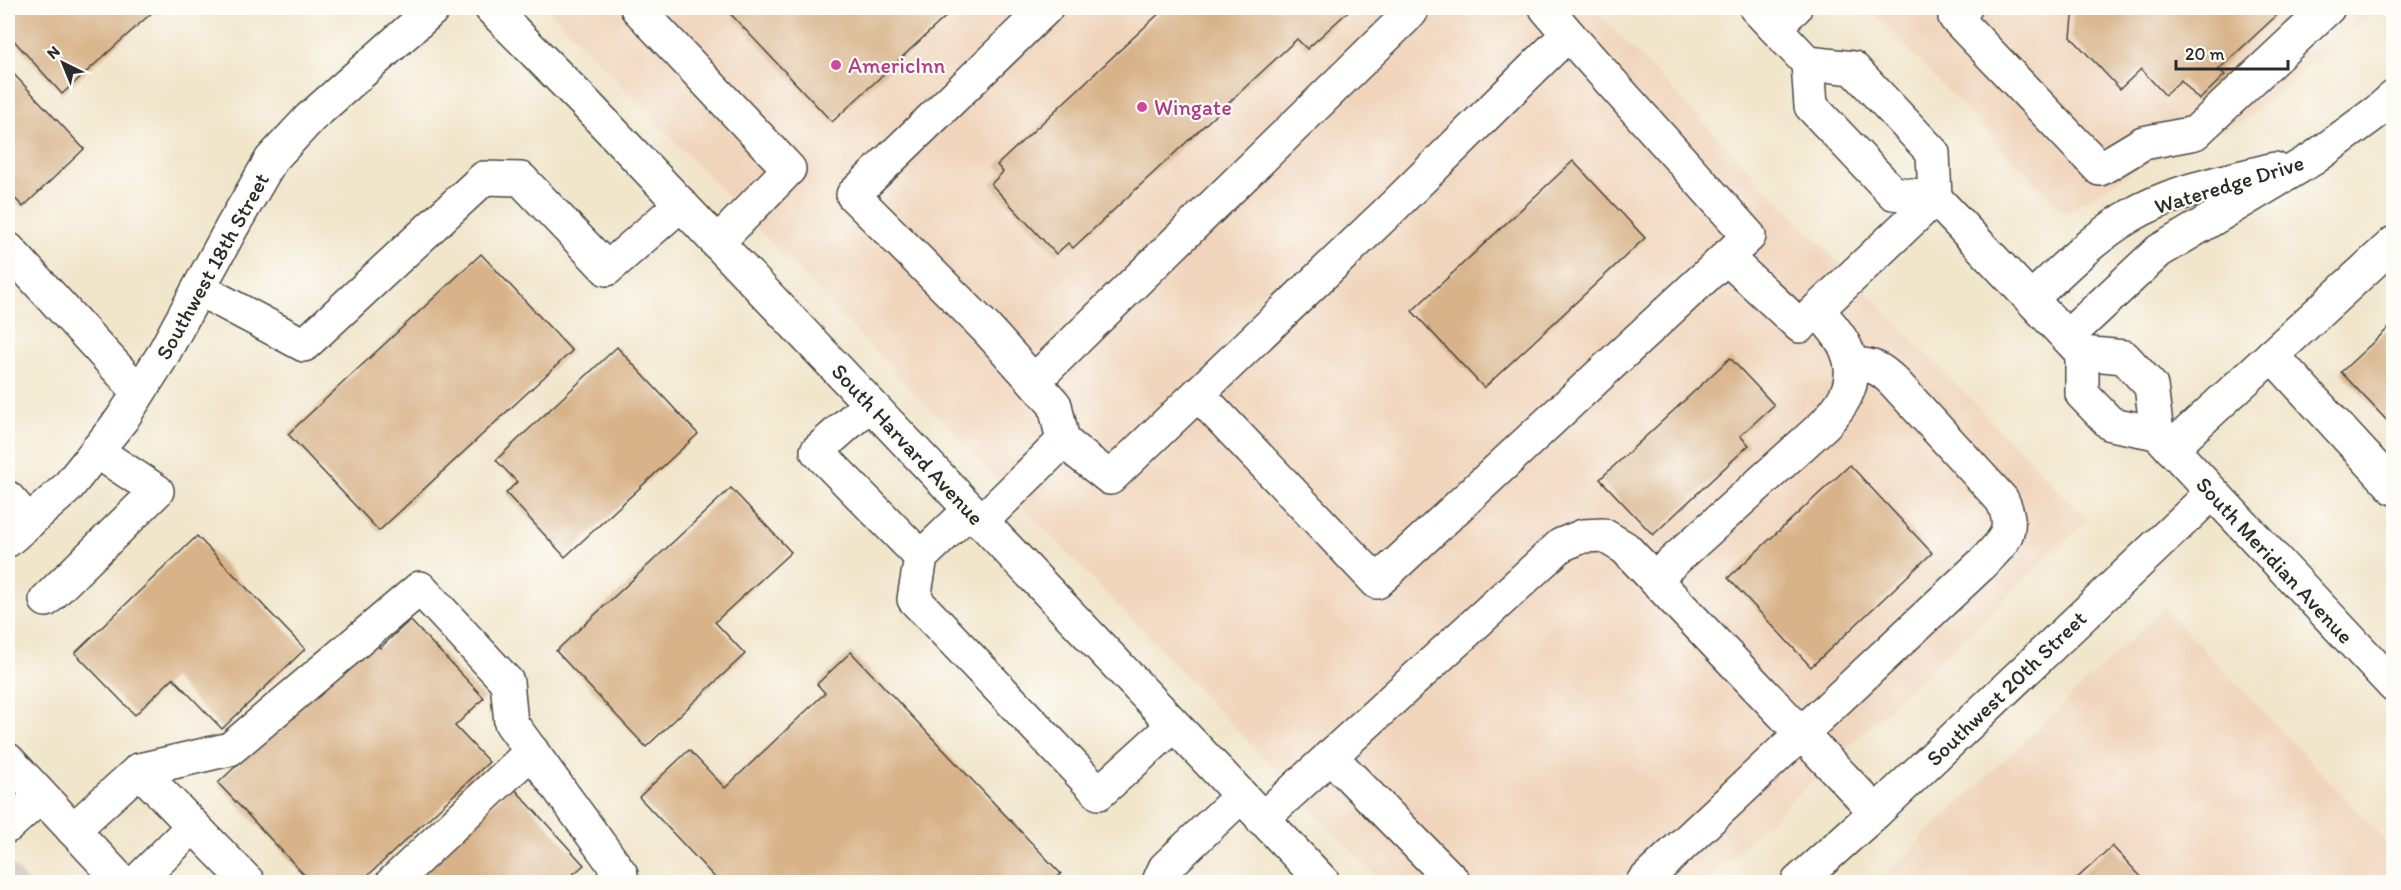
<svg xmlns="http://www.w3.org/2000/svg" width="2401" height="890" font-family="Itim,sans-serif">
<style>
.built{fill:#f0d5bc}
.industrial{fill:#cec1b9}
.building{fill:#d8b389}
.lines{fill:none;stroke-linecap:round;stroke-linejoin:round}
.minor-casing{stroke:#494743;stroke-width:36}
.major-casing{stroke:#494743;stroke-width:36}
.minor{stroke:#fff;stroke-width:33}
.major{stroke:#fff;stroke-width:33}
.hotel-dot{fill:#d1479c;stroke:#fdfcf7;stroke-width:2}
.labels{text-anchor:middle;stroke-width:4.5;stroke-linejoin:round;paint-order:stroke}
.hotel-label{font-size:22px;fill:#b23c85;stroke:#fdfcf7;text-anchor:start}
.street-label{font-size:22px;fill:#2b2b2b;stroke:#fdfcf7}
</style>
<rect width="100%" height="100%" fill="#fdfcf7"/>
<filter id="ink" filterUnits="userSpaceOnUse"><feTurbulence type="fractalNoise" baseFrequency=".0167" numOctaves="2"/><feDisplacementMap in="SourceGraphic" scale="12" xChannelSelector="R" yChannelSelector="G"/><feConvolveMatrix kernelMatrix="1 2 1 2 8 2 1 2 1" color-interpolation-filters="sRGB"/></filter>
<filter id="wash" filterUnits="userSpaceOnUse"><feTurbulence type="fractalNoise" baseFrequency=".008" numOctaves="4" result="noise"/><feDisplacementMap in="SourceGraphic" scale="24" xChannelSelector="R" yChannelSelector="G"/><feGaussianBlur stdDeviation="1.35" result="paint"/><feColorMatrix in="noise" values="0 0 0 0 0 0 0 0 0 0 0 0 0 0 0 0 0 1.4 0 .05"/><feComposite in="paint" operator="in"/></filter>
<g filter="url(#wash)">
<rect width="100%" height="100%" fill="#f1e5ca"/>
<g class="built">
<polygon points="547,8 1593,8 2087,520 1706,882 1382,882"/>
<polygon points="1869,8 2379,8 2242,122 2142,165 2064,214"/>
<polygon points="2164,608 2393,848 2393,882 1876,882"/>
</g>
<polygon class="industrial" points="8,860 28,882 8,882"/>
<g id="blocks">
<g class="building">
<polygon points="8,8 157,8 62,94 8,34"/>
<polygon points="725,8 955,8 832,122"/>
<polygon points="1165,8 1352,8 1307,49 1297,39 1073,248 1068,243 1056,254 991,184 1003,172 997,165"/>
<polygon points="2074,8 2268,8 2276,16 2219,69 2225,75 2199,100 2181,80 2165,95 2141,69 2120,89 2071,37"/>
<polygon points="8,68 84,149 23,207 8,191"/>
<polygon points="1573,161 1645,238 1484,388 1412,311"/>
<polygon points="481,254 572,351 379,531 288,434"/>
<polygon points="2394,323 2394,428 2341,372"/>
<polygon points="617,347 698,434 565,557 506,493 517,482 496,460"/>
<polygon points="1730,358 1774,405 1740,436 1749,445 1653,535 1600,479"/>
<polygon points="1850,465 1932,553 1811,667 1728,578"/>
<polygon points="731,488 791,552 715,622 745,654 646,747 556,651"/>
<polygon points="197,536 305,649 222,729 173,678 135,715 75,653"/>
<polygon points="410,620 484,698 455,726 489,762 361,882 311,882 218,783 371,639 380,648"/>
<polygon points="851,652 1061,874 1051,882 719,882 639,797 689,750 725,788 825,693 817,684"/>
<polygon points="512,786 584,865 564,882 406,882"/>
<polygon points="2112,846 2146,882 2073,882"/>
</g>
</g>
</g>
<g filter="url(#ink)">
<use href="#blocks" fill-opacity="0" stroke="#494743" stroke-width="1.5"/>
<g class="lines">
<g class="minor-casing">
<g id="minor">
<polyline points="491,8 587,105 1323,882"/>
<polyline points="637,8 789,169 717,243"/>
<polyline points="1965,8 1955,17 2100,169 2143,143 2195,133 2328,8"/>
<polyline points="1774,27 1795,8"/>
<polyline points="8,249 139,392"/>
<polyline points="1726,257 1800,326 1935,198"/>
<polyline points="199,289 304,345 484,178 521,179 607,269 681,204"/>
<path d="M2031 299C2062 270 2093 238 2130 216 2170 191 2229 181 2275 169"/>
<polyline points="2067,337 2159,251 2314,158 2378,111 2394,97"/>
<polyline points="2272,355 2394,488"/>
<polyline points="1034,381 1411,12"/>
<polyline points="1198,394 1377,582 1749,236 1568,34"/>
<polyline points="870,404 817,451 921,557 970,510"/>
<polyline points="1063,441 1110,478 1392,208 1568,34 1546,8"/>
<polyline points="2171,448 2394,243"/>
<polyline points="8,498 29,522"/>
<polyline points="981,522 1063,441 1055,405 985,327 853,195 1046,8"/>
<polyline points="8,540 67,488 122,419 161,358 232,227 271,160 310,118 434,8"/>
<polyline points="921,557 914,599 1099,793 1174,725"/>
<path d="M1654 579 1825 424C1832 416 1840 407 1845 397 1863 362 1840 334 1817 310"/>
<polyline points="46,600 157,491 96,451"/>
<polyline points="1330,756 1454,882"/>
<polyline points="8,760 122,882"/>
<polyline points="139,770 248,882"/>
<polyline points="1262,819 1561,545 1583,536 1603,535 1625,548 1876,812"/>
<polyline points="8,826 41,796"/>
<polyline points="73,830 139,770 230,749 420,588 507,682 511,723 621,874 612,882"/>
<polyline points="137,882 193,826"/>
<polyline points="393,882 532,751"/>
<polyline points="1164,882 1160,879 1165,868 1241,796"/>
<path d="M1643 882 1983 563C2004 541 2017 531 2002 500L1895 383C1879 367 1873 365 1851 364"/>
<polyline points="1798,882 1876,812 2212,493"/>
</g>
</g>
<g class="major-casing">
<g id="major">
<polyline points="1756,8 1808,63 1811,106 1893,193 1935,198 2082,353 2124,357 2151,386 2157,433 2394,686"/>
<polyline points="1808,63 1853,68 1933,153 1935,198"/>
<polyline points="2082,353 2082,394 2111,424 2157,433"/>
</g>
</g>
<use href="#minor" class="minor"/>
<use href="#major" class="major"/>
</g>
</g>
<g class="hotel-dot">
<circle cx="836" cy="65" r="6"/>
<circle cx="1142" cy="107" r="6"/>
</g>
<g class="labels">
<g class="hotel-label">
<text x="848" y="73">AmericInn</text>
<text x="1154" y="115">Wingate</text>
</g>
<g class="street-label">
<text transform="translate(2229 184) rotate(-17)" y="8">Wateredge Drive</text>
<text transform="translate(212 266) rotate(-61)" y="8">Southwest 18th Street</text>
<text transform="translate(908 444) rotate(47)" y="8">South Harvard Avenue</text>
<text transform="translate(2275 560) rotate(47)" y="8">South Meridian Avenue</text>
<text transform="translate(2006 688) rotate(-44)" y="8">Southwest 20th Street</text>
</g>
</g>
<rect width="2401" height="890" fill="none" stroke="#fdfcf7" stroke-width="30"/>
<g transform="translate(63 63) rotate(317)" stroke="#fdfcf7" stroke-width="4.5" paint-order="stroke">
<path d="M0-4.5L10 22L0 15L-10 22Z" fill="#2b2b2b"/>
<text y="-9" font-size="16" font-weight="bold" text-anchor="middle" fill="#2b2b2b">N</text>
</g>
<path d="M2176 60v9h112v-9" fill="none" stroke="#2b2b2b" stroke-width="3"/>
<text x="2185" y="60" font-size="18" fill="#2b2b2b" stroke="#fdfcf7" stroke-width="4.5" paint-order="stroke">20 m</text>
</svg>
